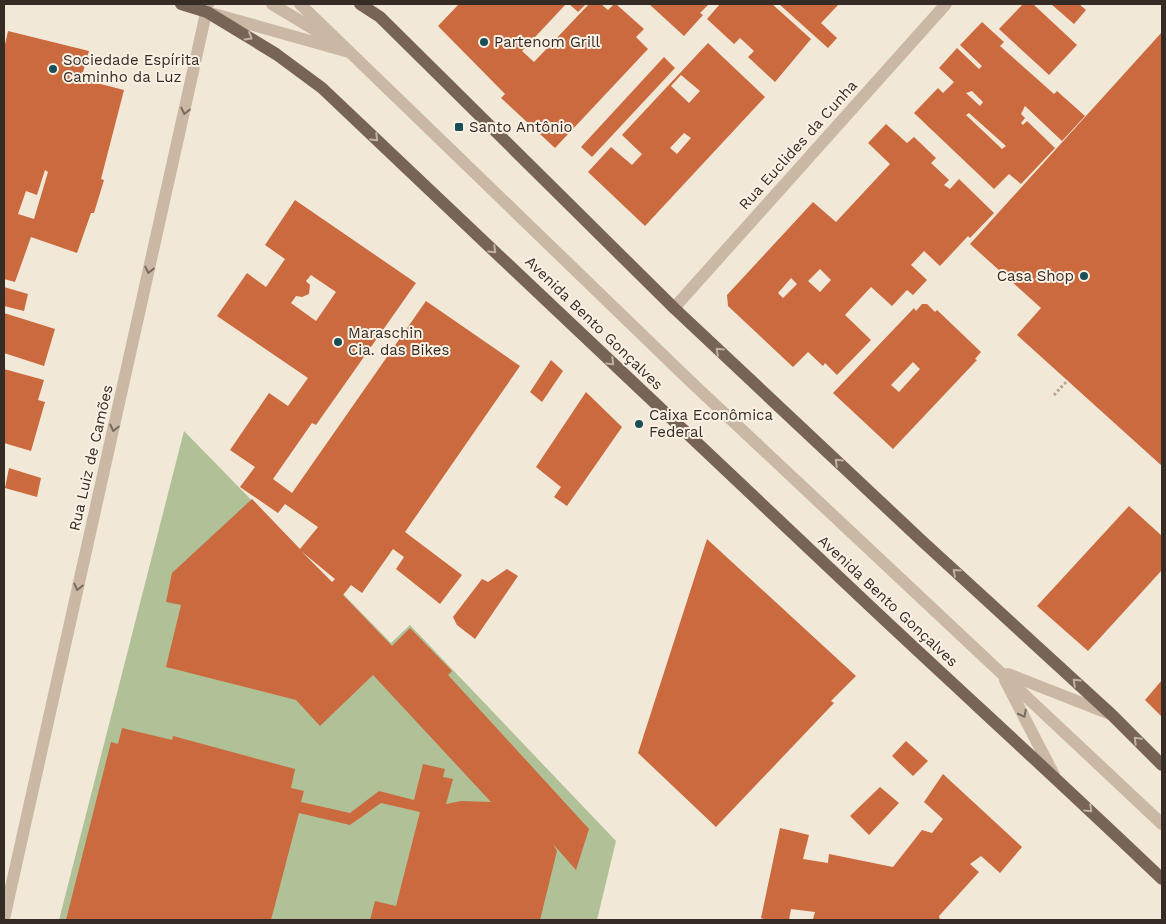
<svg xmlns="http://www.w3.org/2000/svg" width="1166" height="924" font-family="'Work Sans',sans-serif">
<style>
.green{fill:#b0c198}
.building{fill:#ca6a3e;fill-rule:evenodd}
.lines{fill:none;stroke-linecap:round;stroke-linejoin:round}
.path{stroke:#b6a28e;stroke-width:3;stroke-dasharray:2.5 2.5;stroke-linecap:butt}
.minor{stroke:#cab8a4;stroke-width:12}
.major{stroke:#786456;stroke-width:12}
.oneway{stroke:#c0b2a4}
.oneway2{stroke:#786b5f}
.poi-dot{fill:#1a4f58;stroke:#faf1e4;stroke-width:2}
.labels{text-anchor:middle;stroke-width:4;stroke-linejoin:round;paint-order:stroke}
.poi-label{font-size:15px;fill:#352c26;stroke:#faf1e4;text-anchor:start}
.street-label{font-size:15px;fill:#352c26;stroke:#faf1e4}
</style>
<rect width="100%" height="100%" fill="#f2e8d8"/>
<polygon class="green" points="184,431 391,643 410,625 616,841 597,920 59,920"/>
<g class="building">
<polygon points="459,4 566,4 522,51 534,62 589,4 601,4 608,10 614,4 616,4 644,29 636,37 648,49 555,148 501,98 505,94 438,26"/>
<polygon points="569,4 586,4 578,12"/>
<polygon points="649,4 709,4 700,13 703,15 684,36"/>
<polygon points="720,4 772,4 811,39 775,82 748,57 754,51 740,38 734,44 707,19"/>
<polygon points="779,4 839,4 821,23 837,38 828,48"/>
<polygon points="1023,4 1033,4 1077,45 1049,75 999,29"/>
<polygon points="1051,4 1079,4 1086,10 1074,24"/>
<path d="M982 22 1004 42 1000 46 1054 94 1057 91 1085 116 1062 141 1025 106 1021 114 1025 118 1021 123 1023 125 1027 121 1055 148 1021 184 1009 174 994 189 914 113 938 88 943 93 954 82 939 68 957 48 979 69 982 66 960 45ZM972 91 983 102 980 106 966 93ZM969 113 1006 146 1002 149 966 115Z"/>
<path d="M8 31 89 51 81 79 124 90 101 179 104 180 94 213H91L77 253 31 237 15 282 4 279V49ZM45 170 48 172 34 219 18 214 26 191 37 195Z"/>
<polygon points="1162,32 1162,466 1017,335 1041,308 970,244"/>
<path d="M708 43 765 97 645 226 588 172 611 147 632 165 642 154 622 135ZM681 75 700 91 689 103 671 86ZM684 133 691 138 677 154 670 148Z"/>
<polygon points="664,57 675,68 592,157 581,147"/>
<path d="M886 124 907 143 914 137 936 158 931 163 949 180 944 185 950 189 959 179 994 213 970 238 968 236 940 266 924 251 911 265 927 280 913 295 907 290 892 306 871 287 845 315 871 340 837 375 825 363 823 366 808 352 793 367 728 306 727 295 813 202 836 222 890 164 868 143ZM820 269 831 280 820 292 808 281ZM791 278 797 284 783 298 778 293Z"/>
<path d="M295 200 416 283 316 425 312 423 273 479 292 493 426 301 520 366 405 532 462 575 440 604 396 569 404 557 393 549 362 593 351 585 343 595 392 646 410 628 452 671 448 675 589 829 576 870 553 844 557 851 540 920H370L375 901 396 906 420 812 381 803 350 825 299 813 271 920H66L111 742 118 744 122 728 172 740 173 736 295 769 291 788 304 791 301 802 350 813 379 791 414 800 423 764 445 769 443 777 453 779 446 804 461 801 491 802 373 675 320 726 296 700 166 667 181 605 166 602 172 573 252 499 300 549 318 527 285 504 278 513 240 487 255 467 230 450 269 393 288 406 308 378 217 316 247 273 266 287 285 259 265 245ZM311 275 336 292 316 321 291 303 296 296 302 297 309 294 310 285 306 281ZM301 551 335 579 332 582Z"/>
<polygon points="4,287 28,294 24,311 4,306"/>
<path d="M922 304H927L935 312 937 310 981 352 975 359 977 360 893 449 833 393 914 308 916 311ZM913 362 920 369 899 392 891 385Z"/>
<polygon points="4,313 55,329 44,366 4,353"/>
<polygon points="551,360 563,371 542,402 530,392"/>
<polygon points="4,369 44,380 38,400 45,402 31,451 4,443"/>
<polygon points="586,392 622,427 567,506 554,497 561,487 536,467"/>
<polygon points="9,468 41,478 37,497 5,488"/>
<polygon points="1129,506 1162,536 1162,570 1088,651 1037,606"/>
<polygon points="707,539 856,676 831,701 834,703 716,827 638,753"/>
<polygon points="507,569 518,576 475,639 457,625 453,617 482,579 488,582"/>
<polygon points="1162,680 1162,717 1145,700"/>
<polygon points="906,741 928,761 913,776 892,756"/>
<polygon points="943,774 1022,847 1000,873 981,856 970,864 979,872 939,916 940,920 817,920 813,919 815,912 791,909 789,920 767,920 761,918 780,828 809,835 803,859 828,863 829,854 893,867 922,830 932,833 943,819 924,802"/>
<polygon points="880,787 899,803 869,835 850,816"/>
</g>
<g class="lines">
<polyline class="path" points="1054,395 1068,380"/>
<g class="minor">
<polyline points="272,4 330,39"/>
<polyline points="300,4 691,382 1162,824"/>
<polyline points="214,14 349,52"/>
<polyline points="674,308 946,4"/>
<polyline points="1008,674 1110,714"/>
<polyline points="1005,680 1054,775"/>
<polyline points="4,919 208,4"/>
</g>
<g class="major">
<path d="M181 4 207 12 276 54 322 88C506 262 689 437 874 610 970 700 1067 788 1162 879"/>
<polyline points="360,4 380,17 674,308 921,540 1112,715 1162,765"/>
</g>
</g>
<defs><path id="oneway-chevron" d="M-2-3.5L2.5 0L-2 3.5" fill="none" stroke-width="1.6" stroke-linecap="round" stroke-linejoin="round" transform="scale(1.25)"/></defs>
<g class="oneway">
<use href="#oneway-chevron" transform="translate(249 37) rotate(31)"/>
<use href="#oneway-chevron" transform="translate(375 138) rotate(44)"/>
<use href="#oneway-chevron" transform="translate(493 250) rotate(44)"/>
<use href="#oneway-chevron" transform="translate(719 351) rotate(-137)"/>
<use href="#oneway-chevron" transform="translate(611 362) rotate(44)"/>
<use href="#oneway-chevron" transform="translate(838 462) rotate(-137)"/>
<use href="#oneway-chevron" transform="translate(956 572) rotate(-138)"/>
<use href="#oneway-chevron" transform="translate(1076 682) rotate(-137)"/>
<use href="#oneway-chevron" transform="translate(1137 740) rotate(-135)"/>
<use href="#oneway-chevron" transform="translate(1089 809) rotate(44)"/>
</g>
<g class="oneway2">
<use href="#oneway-chevron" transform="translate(185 111) rotate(103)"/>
<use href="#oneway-chevron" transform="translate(149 270) rotate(103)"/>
<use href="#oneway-chevron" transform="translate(114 428) rotate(103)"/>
<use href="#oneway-chevron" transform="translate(78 587) rotate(103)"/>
<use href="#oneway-chevron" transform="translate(1023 714) rotate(63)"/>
</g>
<g class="poi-dot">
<circle cx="484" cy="42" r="5"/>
<circle cx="53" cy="69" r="5"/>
<rect x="454" y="122" width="10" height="10" rx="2.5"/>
<circle cx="1084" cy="276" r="5"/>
<circle cx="338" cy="342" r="5"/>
<circle cx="639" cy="424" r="5"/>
</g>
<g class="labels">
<g class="poi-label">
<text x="494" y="47">Partenom Grill</text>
<text x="63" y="65">Sociedade Espírita<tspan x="63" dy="17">Caminho da Luz</tspan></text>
<text x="469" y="132">Santo Antônio</text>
<text x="1074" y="281" text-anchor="end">Casa Shop</text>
<text x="348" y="338">Maraschin<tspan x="348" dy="17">Cia. das Bikes</tspan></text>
<text x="649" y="420">Caixa Econômica<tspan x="649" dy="17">Federal</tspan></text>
</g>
<g class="street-label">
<text transform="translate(798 145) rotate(-48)" y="5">Rua Euclides da Cunha</text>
<text transform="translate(594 323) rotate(44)" y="5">Avenida Bento Gonçalves</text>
<text transform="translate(91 458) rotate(-77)" y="5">Rua Luiz de Camões</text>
<text transform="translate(888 601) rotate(43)" y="5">Avenida Bento Gonçalves</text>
</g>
</g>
<rect width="1166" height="924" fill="none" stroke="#352c26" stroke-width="10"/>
</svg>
